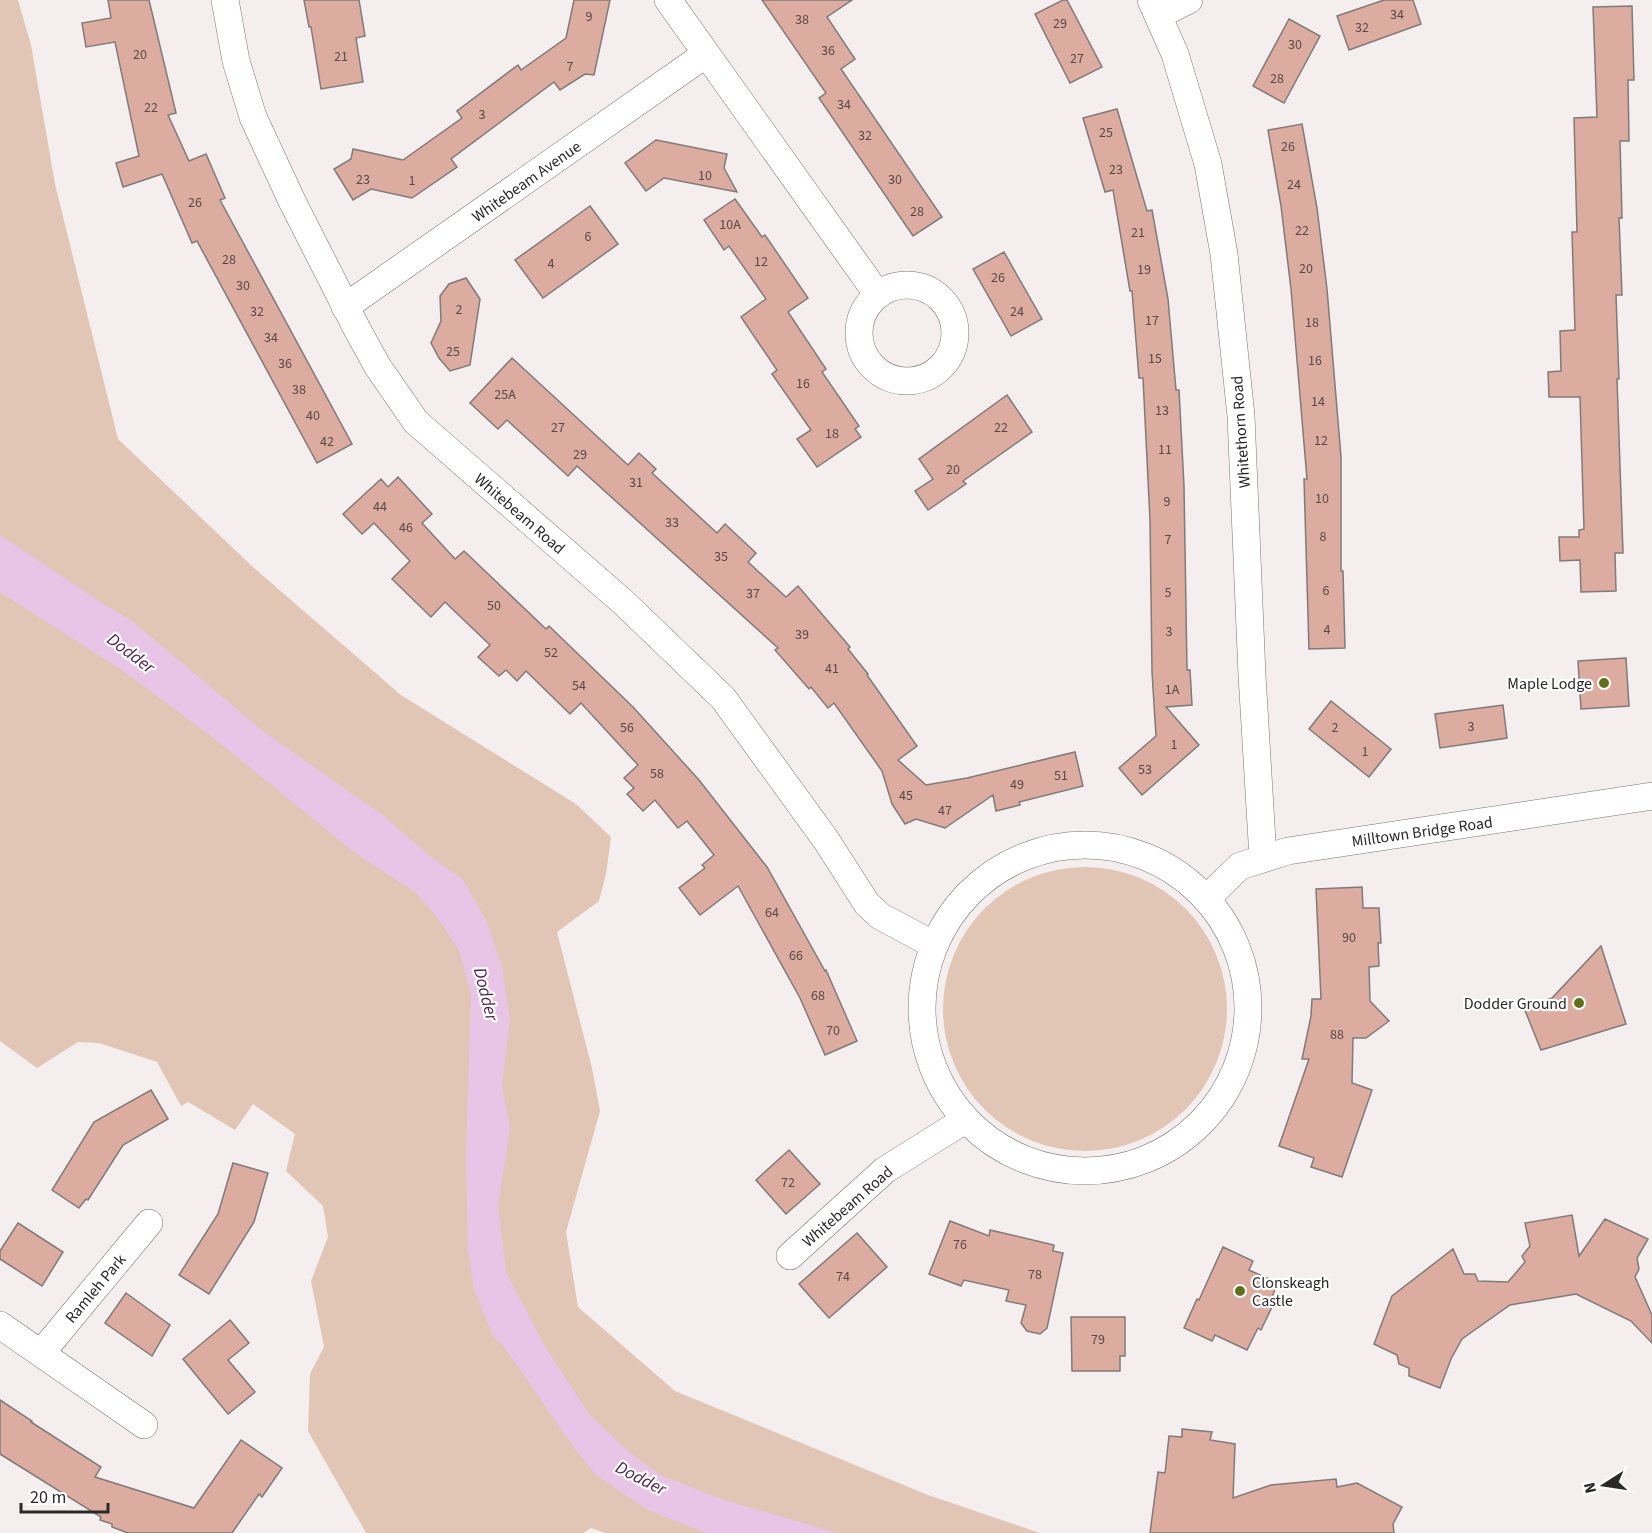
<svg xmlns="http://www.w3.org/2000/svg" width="1652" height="1533" font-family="'Source Sans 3',sans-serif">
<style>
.green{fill:#e2c6b5}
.water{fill:#e8c4e6}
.building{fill:#ddaca1;stroke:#807a78;stroke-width:1.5}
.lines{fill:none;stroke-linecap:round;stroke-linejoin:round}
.street-casing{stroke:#7a7374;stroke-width:28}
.street{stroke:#fff;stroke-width:27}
.poi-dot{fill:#616f1a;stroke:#fff;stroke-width:2}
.labels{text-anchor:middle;stroke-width:4.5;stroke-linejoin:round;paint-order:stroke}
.number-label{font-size:14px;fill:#584946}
.street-label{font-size:16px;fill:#2b2828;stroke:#fff}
.poi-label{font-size:16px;fill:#2b2828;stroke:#fff;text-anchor:end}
.water-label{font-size:18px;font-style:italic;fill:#50244f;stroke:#fff}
</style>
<rect width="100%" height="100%" fill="#f5eeee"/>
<g class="green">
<polygon points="0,0 18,0 31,45 55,184 118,439 254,568 401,695 576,804 611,837 606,874 599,901 557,932 592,1068 600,1111 566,1232 578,1307 675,1391 928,1495 1040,1533 605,1533 591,1528 583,1533 366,1533 308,1431 310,1374 324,1347 311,1281 328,1237 323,1206 286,1171 295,1134 253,1104 235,1130 188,1102 181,1106 157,1062 99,1043 78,1042 37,1068 0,1041"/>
<circle cx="1085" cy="1009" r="142"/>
</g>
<polygon class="water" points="0,535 105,605 132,621 264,732 384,816 426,853 463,880 486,920 502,967 510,1019 502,1085 510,1129 498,1206 506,1272 547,1350 589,1414 629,1452 660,1475 724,1500 837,1533 706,1533 646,1509 596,1475 572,1445 506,1349 492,1334 474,1289 468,1250 466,1156 471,994 459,950 437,917 415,892 358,855 211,736 122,670 0,592"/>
<g class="building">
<polygon points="108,0 149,0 176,113 168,115 189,161 206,154 225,198 220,200 352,444 317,463 197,241 192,243 162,174 123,187 116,163 139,156 115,42 86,47 82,23 111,18"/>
<polygon points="304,0 359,0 365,36 356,38 363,82 321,89 311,27 309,27"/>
<polygon points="574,0 610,0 594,75 585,74 560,90 554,82 451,159 457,167 412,198 371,189 353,200 334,169 351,159 353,149 403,160 462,118 457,111 518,65 521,70 566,38"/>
<polygon points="762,0 852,0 827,17 855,59 841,69 942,217 913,236 819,98 826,93"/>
<polygon points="1063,0 1067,0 1102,67 1070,83 1035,14"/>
<polygon points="1384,0 1413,0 1421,24 1349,50 1337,16"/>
<polygon points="1632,6 1634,80 1628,80 1629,141 1620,141 1622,218 1619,218 1622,295 1616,295 1619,379 1617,379 1623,553 1615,553 1616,591 1581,592 1580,560 1560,561 1559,537 1579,537 1579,530 1584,529 1580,397 1549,397 1548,372 1561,371 1560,331 1575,330 1572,232 1577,232 1574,118 1597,117 1593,7"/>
<polygon points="1289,19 1320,36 1284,103 1253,86"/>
<polygon points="1117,109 1147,211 1152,210 1168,299 1176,390 1179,390 1184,486 1187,670 1190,670 1192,705 1166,707 1199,745 1142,795 1119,768 1156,736 1152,672 1150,520 1143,378 1139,378 1132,291 1130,291 1113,190 1105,192 1083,118"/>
<polygon points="1302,124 1317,208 1327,289 1341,457 1341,571 1343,571 1345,648 1309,649 1304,479 1307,479 1291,289 1281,206 1268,130"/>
<polygon points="656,140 727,154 724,168 737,192 664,178 646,191 625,163"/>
<polygon points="735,199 762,237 765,235 808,298 788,312 826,369 822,372 859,426 855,429 861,437 817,467 797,439 811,430 772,374 777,370 741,317 766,299 729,246 724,250 704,220"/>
<polygon points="590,206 618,244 543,298 515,260"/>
<polygon points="1004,252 1042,319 1011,336 973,269"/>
<polygon points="466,278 480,299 470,365 450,371 439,358 431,343 441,321 440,296 449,284"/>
<polygon points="512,358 628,465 639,453 656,469 652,473 717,533 725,524 756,553 748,562 786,597 798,586 850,647 848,649 868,674 867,675 917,746 898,760 926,785 967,778 1075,752 1083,786 1019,802 1020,805 996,811 993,795 945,828 916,819 905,824 892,804 882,771 834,703 828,708 811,687 809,689 775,650 778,648 577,466 568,476 507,420 498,429 470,403"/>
<polygon points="1007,395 1032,432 963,481 966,484 928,510 915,491 933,479 919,459"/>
<polygon points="398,477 432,514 422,523 455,559 464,551 546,629 549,626 633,707 699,780 767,867 825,971 826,970 857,1041 825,1055 800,998 738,886 700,915 679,888 705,868 702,865 714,855 687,821 678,828 655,800 643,811 627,794 634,788 624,778 638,765 581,703 570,714 526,671 517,681 506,670 499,676 478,657 490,645 445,602 431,617 392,579 410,561 374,523 362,534 343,514 381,479 388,487"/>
<polygon points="1626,658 1629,706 1581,709 1578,661"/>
<polygon points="1331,701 1391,749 1369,777 1309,729"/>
<polygon points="1503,705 1507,738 1440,748 1435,714"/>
<polygon points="1362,887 1363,908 1379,908 1381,943 1378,943 1379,966 1369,967 1370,1001 1389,1021 1366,1038 1353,1038 1352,1083 1372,1090 1342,1177 1311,1167 1314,1158 1279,1146 1309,1059 1302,1059 1311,1016 1312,999 1321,999 1316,889"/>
<polygon points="1601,946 1626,1024 1541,1050 1524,1008 1552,998"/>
<polygon points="151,1090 168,1119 123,1145 88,1200 86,1199 79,1208 52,1190 94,1122"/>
<polygon points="789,1150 820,1184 786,1214 756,1180"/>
<polygon points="233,1163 268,1173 254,1222 209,1294 179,1275 218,1214"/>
<polygon points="1572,1215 1579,1256 1605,1219 1648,1239 1637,1258 1639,1269 1635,1277 1652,1315 1652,1343 1631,1321 1576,1294 1510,1305 1462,1339 1451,1359 1440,1388 1409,1376 1409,1368 1399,1364 1397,1355 1374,1344 1392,1296 1453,1249 1464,1274 1475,1274 1478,1281 1508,1282 1525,1262 1522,1256 1530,1246 1525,1223"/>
<polygon points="950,1221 989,1236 990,1230 1054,1245 1053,1251 1063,1253 1047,1328 1040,1334 1027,1331 1021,1323 1026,1305 1006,1301 1009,1290 964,1280 961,1286 929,1274"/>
<polygon points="18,1223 63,1252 42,1286 0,1259 0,1251"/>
<polygon points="857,1233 887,1267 829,1318 799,1284"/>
<polygon points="1223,1247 1253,1261 1249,1270 1278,1283 1268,1306 1272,1307 1261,1330 1258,1328 1247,1350 1215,1335 1212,1341 1184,1328 1197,1299 1199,1300"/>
<polygon points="126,1293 170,1325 152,1356 105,1323"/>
<polygon points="1071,1317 1125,1317 1125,1356 1120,1356 1120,1371 1072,1371"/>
<polygon points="230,1320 249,1343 228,1360 255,1392 228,1414 183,1359"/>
<polygon points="0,1400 32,1421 31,1422 101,1467 95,1477 194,1508 241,1440 282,1468 262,1497 259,1494 232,1533 128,1533 112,1527 112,1524 100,1520 101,1517 0,1454"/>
<polygon points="1182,1429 1212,1432 1210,1440 1235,1444 1233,1498 1271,1485 1336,1479 1337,1487 1357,1483 1402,1507 1393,1524 1394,1533 1150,1533 1158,1472 1165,1473 1169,1436 1182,1437"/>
</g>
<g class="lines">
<g class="street-casing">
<g id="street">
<polyline points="225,0 236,61 253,117 292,201 357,329 378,367 416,422 623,602 723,698 826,840 867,904 880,916 934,945"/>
<polyline points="668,0 878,295"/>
<polyline points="1151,0 1175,54 1208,164 1224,254 1241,416 1252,675 1263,858"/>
<polyline points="1159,15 1189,0"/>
<circle cx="907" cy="333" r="48"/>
<polyline points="345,307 706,54"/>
<circle cx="1085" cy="1008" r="163"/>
<polyline points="1207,898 1240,866 1288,851 1652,796"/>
<polyline points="790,1256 885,1170 965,1120"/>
<polyline points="0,1325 144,1425"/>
<polyline points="42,1352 149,1223"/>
</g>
</g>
<use href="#street" class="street"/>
</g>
<g class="poi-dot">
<circle cx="1604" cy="683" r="6"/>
<circle cx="1579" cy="1003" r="6"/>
<circle cx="1240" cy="1291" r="6"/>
</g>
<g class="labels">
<g class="number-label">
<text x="1397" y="19">34</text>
<text x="589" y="21">9</text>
<text x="802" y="24">38</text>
<text x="1060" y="28">29</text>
<text x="1362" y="32">32</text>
<text x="1295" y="49">30</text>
<text x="828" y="55">36</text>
<text x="140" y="59">20</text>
<text x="341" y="61">21</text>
<text x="1077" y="63">27</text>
<text x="570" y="71">7</text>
<text x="1277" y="83">28</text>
<text x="844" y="109">34</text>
<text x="151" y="112">22</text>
<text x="482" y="119">3</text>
<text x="1106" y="137">25</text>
<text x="865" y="140">32</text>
<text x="1288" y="151">26</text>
<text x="1116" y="174">23</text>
<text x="705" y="180">10</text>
<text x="363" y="184">23</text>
<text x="895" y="184">30</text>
<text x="412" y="185">1</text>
<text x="1294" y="189">24</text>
<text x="195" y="207">26</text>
<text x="917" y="216">28</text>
<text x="730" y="229">10A</text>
<text x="1302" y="235">22</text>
<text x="1138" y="237">21</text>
<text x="588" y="241">6</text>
<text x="229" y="264">28</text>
<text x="761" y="266">12</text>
<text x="551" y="268">4</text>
<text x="1306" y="273">20</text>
<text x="1144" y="274">19</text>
<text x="998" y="282">26</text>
<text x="243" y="290">30</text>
<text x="459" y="314">2</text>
<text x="257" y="316">32</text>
<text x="1017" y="316">24</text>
<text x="1152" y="325">17</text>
<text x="1312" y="327">18</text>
<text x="271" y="342">34</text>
<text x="453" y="356">25</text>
<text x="1155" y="363">15</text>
<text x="1315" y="365">16</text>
<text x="285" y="368">36</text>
<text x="803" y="388">16</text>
<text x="299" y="394">38</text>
<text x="505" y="399">25A</text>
<text x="1318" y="406">14</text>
<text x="1162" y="415">13</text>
<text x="313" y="420">40</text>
<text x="558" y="432">27</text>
<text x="1001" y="432">22</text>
<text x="832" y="438">18</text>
<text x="1321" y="445">12</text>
<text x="327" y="446">42</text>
<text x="1165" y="454">11</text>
<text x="580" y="459">29</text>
<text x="953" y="474">20</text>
<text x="636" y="487">31</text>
<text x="1322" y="503">10</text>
<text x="1167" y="506">9</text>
<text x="380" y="511">44</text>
<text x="672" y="527">33</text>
<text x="406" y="532">46</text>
<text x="1323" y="541">8</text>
<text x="1168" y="544">7</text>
<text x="721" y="561">35</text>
<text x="1326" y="595">6</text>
<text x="1168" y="597">5</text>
<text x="753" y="598">37</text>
<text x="494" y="610">50</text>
<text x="1327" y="634">4</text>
<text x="1169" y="636">3</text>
<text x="802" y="639">39</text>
<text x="551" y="657">52</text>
<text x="832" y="673">41</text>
<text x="579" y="690">54</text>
<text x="1172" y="694">1A</text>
<text x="1471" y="731">3</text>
<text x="627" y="732">56</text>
<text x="1335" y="732">2</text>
<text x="1174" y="749">1</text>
<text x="1365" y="756">1</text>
<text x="1145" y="774">53</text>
<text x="657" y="778">58</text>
<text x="1061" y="780">51</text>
<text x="1017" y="789">49</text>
<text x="906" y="800">45</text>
<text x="945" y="815">47</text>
<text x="772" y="917">64</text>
<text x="1349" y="942">90</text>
<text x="796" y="960">66</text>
<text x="818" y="1000">68</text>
<text x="833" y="1035">70</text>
<text x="1337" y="1039">88</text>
<text x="788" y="1187">72</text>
<text x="960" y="1249">76</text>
<text x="1035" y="1279">78</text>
<text x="843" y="1281">74</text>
<text x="1098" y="1344">79</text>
</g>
<g class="street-label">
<text transform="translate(526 181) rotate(-35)" y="6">Whitebeam Avenue</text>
<text transform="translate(1240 432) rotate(-94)" y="6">Whitethorn Road</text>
<text transform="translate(520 513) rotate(41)" y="6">Whitebeam Road</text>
<text transform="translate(1422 831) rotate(-8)" y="6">Milltown Bridge Road</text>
<text transform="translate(847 1206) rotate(-41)" y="6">Whitebeam Road</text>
<text transform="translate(95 1288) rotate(-50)" y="6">Ramleh Park</text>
</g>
<g class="poi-label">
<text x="1592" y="689">Maple Lodge</text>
<text x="1567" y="1009">Dodder Ground</text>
<text x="1252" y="1288" text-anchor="start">Clonskeagh<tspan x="1252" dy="18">Castle</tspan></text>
</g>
<g class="water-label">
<text transform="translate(131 653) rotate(37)" y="6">Dodder</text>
<text transform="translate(486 994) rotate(76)" y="6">Dodder</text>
<text transform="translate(641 1478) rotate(27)" y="6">Dodder</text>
</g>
</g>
<g transform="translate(1604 1485) rotate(258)" stroke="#ffffff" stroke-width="4.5" paint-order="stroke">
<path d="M0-4.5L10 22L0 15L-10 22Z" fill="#2b2828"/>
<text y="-9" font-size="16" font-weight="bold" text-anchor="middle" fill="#2b2828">N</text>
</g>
<path d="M21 1503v9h87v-9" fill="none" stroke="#2b2828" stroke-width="3"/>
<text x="30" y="1503" font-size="18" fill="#2b2828" stroke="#ffffff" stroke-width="4.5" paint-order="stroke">20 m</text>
</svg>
